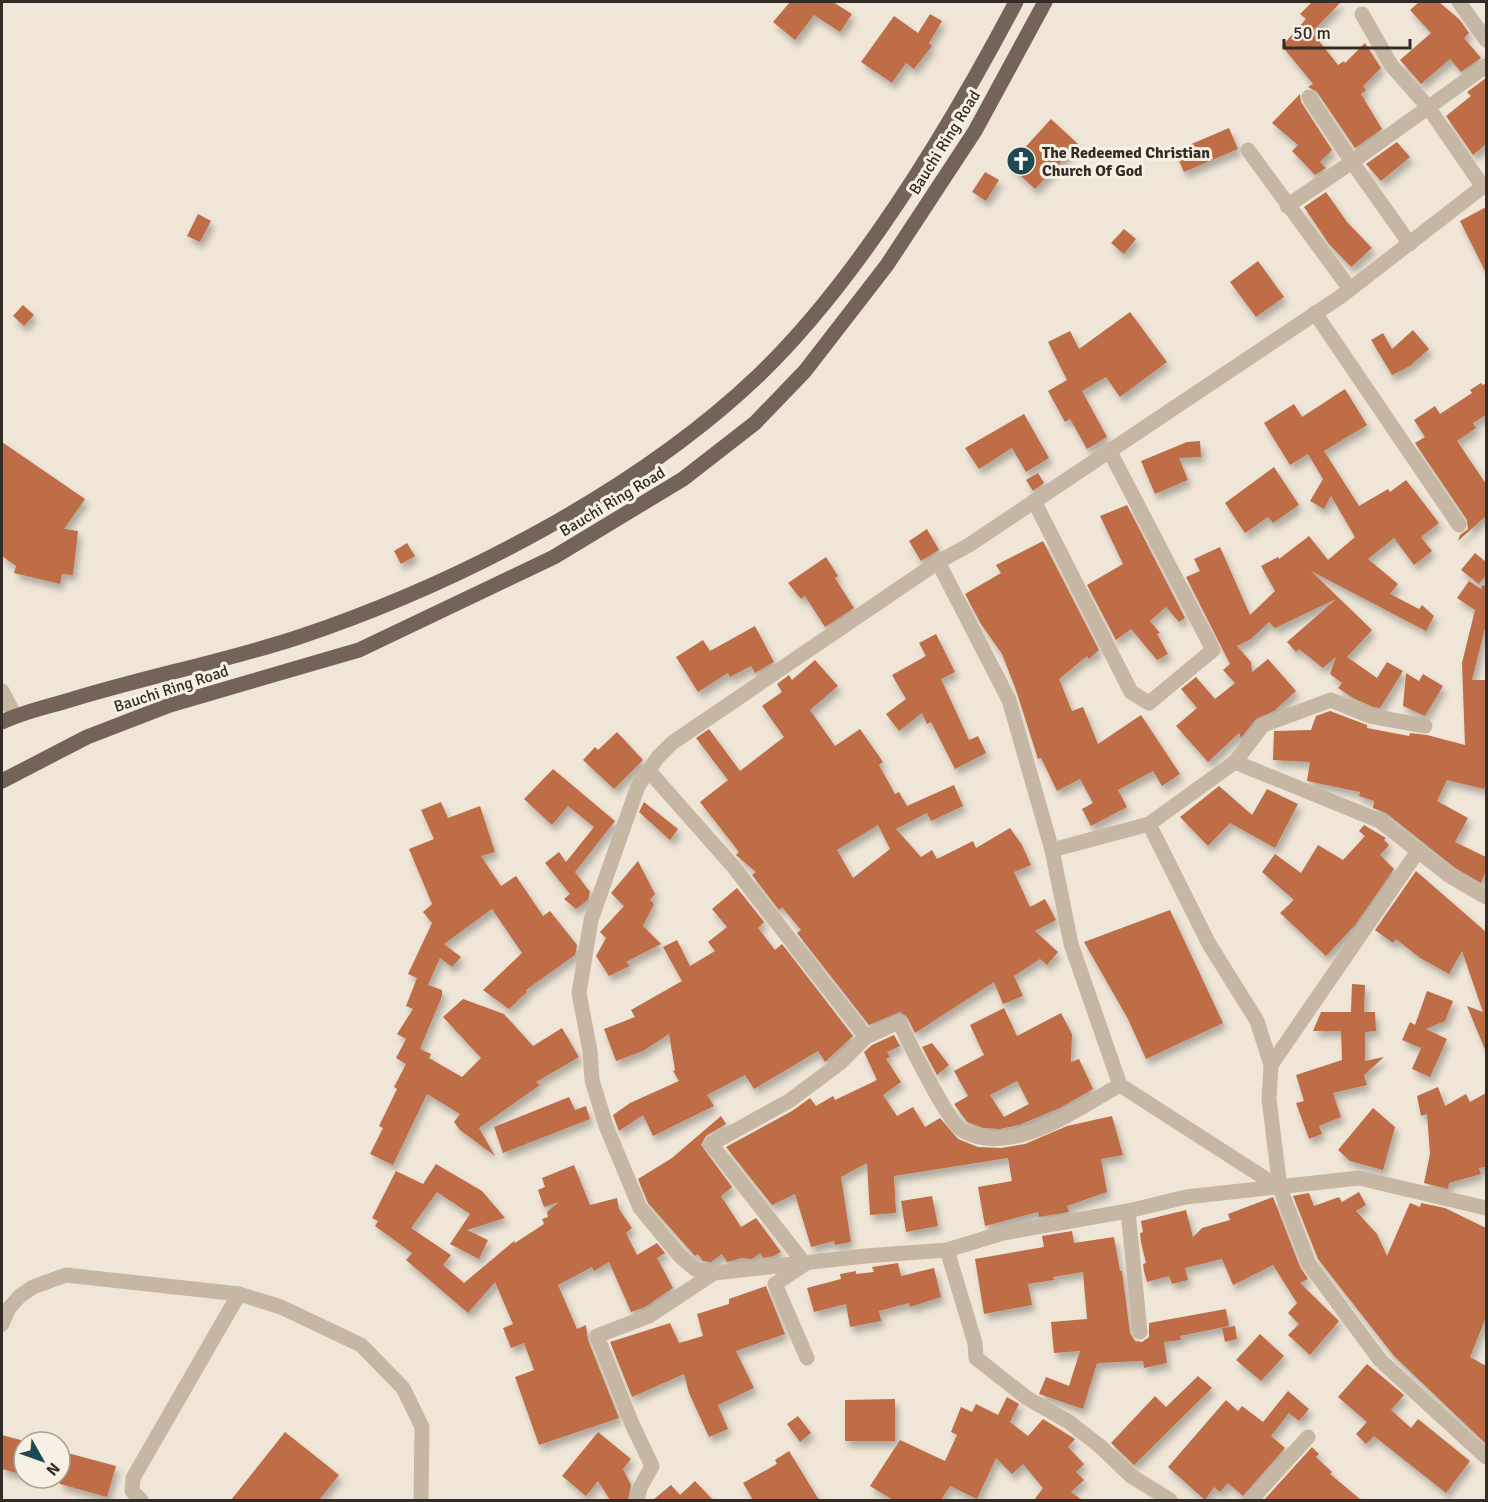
<svg xmlns="http://www.w3.org/2000/svg" width="1488" height="1502" font-family="Signika,sans-serif">
<style>
.building{fill:#be6d47;fill-rule:evenodd;filter:url(#shadow)}
.lines{fill:none;stroke-linecap:round;stroke-linejoin:round}
.street{stroke:#c6b7a5;stroke-width:15}
.primary{stroke:#736358;stroke-width:15}
.labels{text-anchor:middle;stroke-width:6;stroke-linejoin:round;paint-order:stroke}
.street-label{font-size:16px;fill:#322b26;stroke:#f7f0e4}
.poi-label{font-size:16px;font-weight:bold;fill:#322b26;stroke:#f7f0e4;text-anchor:start}
</style>
<defs>
<filter id="shadow"><feDropShadow dx="3.5" dy="6" stdDeviation="3" flood-color="#0004"/></filter>
</defs>
<rect width="100%" height="100%" fill="#efe6d8"/>
<g class="building">
<polygon points="790,2 833,2 852,14 840,32 814,15 795,40 773,22"/>
<polygon points="1312,2 1341,2 1312,32 1338,65 1344,61 1345,63 1365,43 1381,68 1363,86 1366,90 1361,94 1382,129 1355,148 1317,92 1308,87 1313,84 1282,46 1306,19 1300,14"/>
<polygon points="1419,2 1439,2 1460,20 1469,33 1464,38 1481,58 1461,72 1450,59 1421,84 1400,60 1431,33 1410,10"/>
<polygon points="930,14 942,21 929,43 932,46 914,69 906,63 892,83 861,62 894,16 918,33"/>
<polygon points="1486,78 1486,144 1473,155 1446,116 1471,96 1467,92"/>
<polygon points="1300,94 1301,102 1332,150 1320,162 1326,168 1315,175 1292,151 1298,145 1272,123"/>
<polygon points="1051,119 1078,144 1035,189 1009,165"/>
<polygon points="1229,128 1238,149 1184,172 1175,151"/>
<polygon points="1397,142 1410,157 1381,181 1366,164"/>
<polygon points="985,172 999,180 986,201 972,192"/>
<polygon points="1326,192 1347,222 1372,248 1351,267 1329,244 1304,207"/>
<polygon points="1486,207 1486,273 1460,221"/>
<polygon points="198,214 211,221 200,242 187,236"/>
<polygon points="1124,229 1136,239 1124,254 1111,243"/>
<polygon points="1258,261 1284,297 1256,317 1230,282"/>
<polygon points="23,305 34,315 24,326 13,316"/>
<polygon points="1130,312 1167,362 1120,397 1106,377 1082,391 1107,437 1087,449 1070,419 1065,422 1048,391 1067,380 1048,342 1070,331 1079,349"/>
<polygon points="1413,330 1429,349 1410,366 1392,375 1371,340 1383,333 1392,349"/>
<polygon points="1481,383 1483,385 1486,383 1486,415 1473,423 1476,428 1457,441 1486,484 1486,516 1458,541 1460,535 1468,529 1467,520 1415,443 1425,437 1414,420 1435,406 1440,414 1472,393 1470,390"/>
<polygon points="1345,389 1367,425 1324,451 1359,506 1388,489 1390,492 1406,480 1439,523 1421,537 1432,551 1414,565 1394,538 1368,559 1398,584 1390,594 1419,609 1422,605 1434,616 1426,631 1311,571 1372,630 1347,657 1377,678 1387,662 1403,671 1380,708 1373,707 1353,698 1338,688 1342,683 1330,674 1336,657 1323,668 1299,649 1296,652 1287,642 1336,599 1275,628 1269,622 1251,639 1237,646 1251,662 1252,672 1268,659 1296,691 1274,711 1256,719 1241,738 1239,733 1208,762 1176,726 1197,708 1181,689 1196,677 1215,699 1235,683 1223,670 1230,664 1186,577 1200,571 1194,559 1220,547 1250,615 1275,591 1261,566 1278,557 1279,559 1309,536 1328,560 1355,537 1331,496 1324,509 1310,501 1323,479 1308,454 1290,465 1264,423 1294,404 1302,417"/>
<polygon points="1024,414 1049,458 1026,472 1012,448 979,469 965,448"/>
<polygon points="1200,441 1201,457 1179,458 1188,480 1155,494 1141,461 1187,442"/>
<polygon points="2,442 85,499 64,529 78,531 73,575 62,574 60,584 14,573 16,566 2,556"/>
<polygon points="1274,467 1299,505 1273,523 1268,517 1245,533 1225,503"/>
<polygon points="1038,473 1044,483 1033,491 1026,480"/>
<polygon points="1127,505 1185,618 1179,622 1166,607 1150,621 1160,633 1157,634 1168,654 1157,660 1131,629 1116,640 1087,585 1123,564 1100,516"/>
<polygon points="927,529 939,550 921,561 909,541"/>
<polygon points="1043,541 1099,650 1089,659 1087,656 1059,679 1072,711 1083,707 1098,744 1141,715 1180,774 1162,786 1153,771 1118,790 1127,807 1091,826 1082,809 1093,803 1080,779 1057,791 1041,758 1038,759 1016,690 1002,654 981,624 965,594 1001,573 996,565"/>
<polygon points="407,543 415,556 401,564 394,551"/>
<polygon points="1475,553 1486,562 1486,575 1479,584 1461,570"/>
<polygon points="826,557 838,576 835,578 854,608 825,627 805,596 801,599 788,583"/>
<polygon points="1469,581 1481,589 1482,585 1486,586 1486,624 1472,680 1486,680 1486,781 1484,789 1447,780 1437,801 1468,818 1455,842 1486,857 1486,870 1481,883 1455,868 1386,813 1373,808 1374,801 1359,796 1360,792 1307,781 1310,762 1273,760 1274,731 1311,730 1316,716 1330,711 1367,725 1367,728 1409,736 1410,733 1427,735 1465,745 1462,663 1475,610 1457,598"/>
<polygon points="755,626 774,662 755,673 751,666 730,677 728,673 698,692 676,657 703,640 710,651"/>
<polygon points="936,634 955,672 941,679 969,740 978,736 986,753 955,769 931,722 927,724 922,713 899,731 886,714 906,699 892,675 926,656 919,643"/>
<path d="M815 660 838 686 810 710 835 746 860 729 883 762 879 765 895 794 899 792 907 806 954 785 963 806 931 821 927 813 896 829 921 857 932 850 937 859 973 841 976 848 1010 828 1022 845 1031 865 1014 872 1030 907 1045 899 1056 920 1035 931 1058 952 1047 965 1040 959 1014 976 1023 996 1003 1004 994 982 915 1033 907 1017 900 1012 869 1025 797 933 801 930 782 907 779 910 752 875 756 872 736 855 739 852 700 802 728 780 696 738 709 729 740 771 784 737 762 706 782 692 777 684 789 675 792 680ZM878 825 890 849 853 878 837 850Z"/>
<polygon points="1406,673 1419,681 1423,674 1443,686 1425,716 1403,706"/>
<polygon points="617,732 643,760 614,789 583,760 595,747 598,750"/>
<polygon points="553,769 615,821 575,872 590,892 588,900 576,909 564,899 570,894 545,863 559,852 566,862 594,827 568,806 552,825 524,799"/>
<polygon points="1219,786 1252,815 1267,789 1298,804 1275,848 1230,823 1208,846 1180,817"/>
<polygon points="441,802 448,818 480,806 495,852 481,856 501,886 516,876 543,916 550,911 577,945 575,955 526,990 527,992 509,1009 483,990 522,953 492,909 444,944 461,957 452,967 440,958 428,985 442,990 442,996 420,1049 431,1054 429,1058 462,1077 481,1058 443,1017 463,999 504,1014 533,1046 562,1028 579,1057 536,1082 540,1085 479,1128 495,1156 460,1130 454,1122 460,1114 427,1094 393,1165 370,1154 383,1128 379,1126 397,1089 394,1087 406,1064 396,1058 406,1039 397,1034 413,1009 406,1006 417,978 408,974 432,923 423,912 432,904 409,849 434,839 421,810"/>
<polygon points="644,802 678,829 670,840 639,812"/>
<polygon points="1364,825 1386,838 1384,840 1389,845 1380,855 1394,869 1356,924 1326,956 1280,913 1294,900 1262,872 1275,854 1301,873 1318,845 1343,860 1365,836 1359,831"/>
<polygon points="638,861 655,894 650,900 654,904 643,926 661,944 626,962 630,966 609,976 596,956 606,938 600,932 624,906 611,893"/>
<polygon points="1416,871 1486,932 1486,1052 1467,1006 1483,1012 1462,951 1449,974 1420,958 1396,939 1393,943 1375,930"/>
<polygon points="737,888 764,922 758,928 775,950 782,944 853,1036 825,1062 818,1051 754,1089 745,1075 707,1095 714,1106 653,1136 643,1115 619,1131 613,1115 630,1103 679,1081 673,1071 675,1070 669,1034 643,1051 616,1061 604,1029 635,1017 631,1010 682,981 663,947 677,940 690,966 715,951 708,942 727,927 712,909"/>
<polygon points="1170,910 1223,1023 1146,1059 1128,1019 1084,942"/>
<polygon points="1352,984 1365,985 1364,1012 1375,1012 1376,1031 1365,1032 1365,1061 1384,1057 1364,1075 1367,1085 1333,1093 1341,1117 1319,1126 1322,1134 1309,1139 1296,1103 1304,1101 1296,1075 1342,1060 1341,1031 1313,1031 1321,1012 1351,1012"/>
<polygon points="1427,991 1453,1001 1445,1021 1426,1029 1447,1039 1430,1077 1412,1069 1421,1048 1402,1040 1410,1022 1415,1025"/>
<path d="M1004 1008 1017 1036 1061 1013 1072 1034 1071 1062 1079 1059 1093 1089 1060 1108 1019 1125 1000 1129 983 1128 967 1122 954 1104 968 1096 954 1071 984 1055 970 1025ZM1017 1081 1029 1104 1004 1117 990 1095Z"/>
<polygon points="894,1035 900,1046 887,1052 890,1057 886,1059 901,1082 883,1095 897,1116 913,1107 925,1127 940,1118 958,1139 978,1147 1001,1148 1025,1144 1067,1126 1112,1116 1123,1155 1101,1159 1107,1192 1067,1206 1069,1212 1039,1217 1038,1212 985,1226 978,1187 1012,1181 1008,1158 894,1176 896,1213 870,1215 867,1163 841,1177 851,1242 835,1245 834,1241 811,1247 795,1194 772,1205 726,1147 792,1111 810,1098 816,1106 833,1096 835,1100 877,1080 864,1052 872,1045"/>
<polygon points="932,1043 949,1065 937,1075 922,1047"/>
<polygon points="1438,1087 1445,1106 1466,1094 1470,1102 1486,1093 1486,1167 1479,1168 1481,1174 1449,1183 1448,1189 1424,1183 1430,1154 1427,1114 1421,1116 1417,1096"/>
<polygon points="569,1097 575,1110 586,1106 590,1119 503,1153 494,1127"/>
<polygon points="1373,1108 1395,1127 1383,1170 1350,1161 1338,1150"/>
<polygon points="721,1116 726,1124 706,1136 701,1145 732,1187 721,1196 741,1227 756,1218 781,1252 774,1256 763,1258 760,1253 752,1259 741,1258 727,1262 722,1254 711,1262 703,1261 698,1254 695,1256 648,1203 638,1179 672,1158"/>
<polygon points="436,1164 482,1191 505,1218 467,1230 488,1240 479,1259 450,1244 470,1214 437,1192 411,1228 451,1255 443,1265 464,1283 514,1241 515,1243 544,1224 542,1219 548,1217 547,1212 559,1202 544,1207 538,1190 545,1187 542,1178 574,1165 590,1205 617,1198 619,1209 632,1228 626,1233 637,1255 657,1243 665,1253 657,1258 673,1288 645,1307 631,1312 609,1262 594,1271 592,1267 558,1285 577,1329 586,1325 588,1340 619,1418 539,1445 515,1377 534,1370 524,1343 511,1348 503,1328 513,1324 495,1282 468,1313 406,1260 412,1253 375,1226 378,1221 372,1218 396,1171 423,1184"/>
<polygon points="1359,1192 1366,1205 1356,1211 1377,1234 1387,1256 1410,1203 1420,1207 1421,1203 1445,1208 1486,1228 1486,1317 1470,1357 1486,1366 1486,1444 1394,1356 1318,1259 1293,1196 1309,1193 1314,1206 1339,1197 1342,1202"/>
<polygon points="932,1196 938,1226 906,1232 901,1201"/>
<polygon points="1273,1197 1300,1267 1308,1279 1300,1283 1339,1321 1310,1355 1288,1335 1299,1324 1288,1313 1297,1303 1273,1265 1233,1285 1222,1259 1185,1268 1188,1280 1172,1284 1169,1276 1147,1282 1144,1271 1143,1264 1146,1263 1141,1242 1140,1233 1143,1232 1141,1221 1186,1210 1193,1237 1202,1228 1230,1220 1228,1214"/>
<polygon points="1072,1231 1074,1243 1114,1237 1120,1271 1122,1271 1130,1333 1135,1341 1142,1342 1149,1337 1149,1323 1226,1309 1229,1326 1180,1336 1181,1340 1164,1342 1167,1363 1144,1368 1143,1361 1097,1363 1083,1409 1039,1394 1046,1377 1069,1386 1080,1351 1054,1353 1051,1322 1087,1319 1083,1272 1053,1277 1054,1280 1028,1284 1032,1305 984,1314 975,1259 1044,1247 1042,1236"/>
<polygon points="898,1263 901,1276 934,1268 941,1297 910,1307 909,1303 879,1311 881,1321 850,1327 846,1304 814,1312 807,1288 841,1279 840,1274 856,1271 856,1274 874,1272 872,1267"/>
<polygon points="766,1286 785,1334 736,1351 754,1388 718,1405 728,1429 709,1437 689,1393 684,1374 632,1397 610,1342 670,1323 679,1343 703,1336 697,1314 729,1304 729,1299"/>
<polygon points="1235,1326 1237,1339 1225,1342 1222,1328"/>
<polygon points="1260,1334 1284,1356 1261,1381 1236,1360"/>
<polygon points="1367,1364 1404,1395 1391,1410 1411,1428 1418,1419 1470,1461 1446,1493 1374,1436 1366,1444 1356,1434 1367,1422 1338,1397"/>
<polygon points="1198,1376 1212,1388 1134,1465 1111,1443 1155,1396 1166,1407"/>
<polygon points="1288,1391 1309,1409 1299,1421 1289,1413 1271,1436 1285,1448 1243,1496 1228,1483 1220,1492 1214,1487 1205,1500 1168,1467 1226,1400 1238,1411 1242,1406 1263,1422"/>
<polygon points="1007,1397 1019,1404 1010,1422 1028,1436 1043,1419 1075,1439 1068,1447 1084,1464 1076,1472 1084,1480 1071,1492 1082,1500 1034,1500 1043,1488 1023,1464 1012,1474 996,1458 977,1499 950,1486 941,1500 893,1500 870,1486 900,1440 945,1461 957,1435 951,1432 961,1407 972,1412 976,1404 998,1415"/>
<polygon points="895,1399 895,1441 845,1441 845,1400"/>
<polygon points="798,1416 811,1433 800,1442 787,1424"/>
<polygon points="285,1432 339,1475 319,1500 231,1500"/>
<polygon points="598,1432 631,1459 623,1469 631,1485 628,1500 610,1500 598,1481 586,1496 562,1476"/>
<polygon points="2,1435 24,1441 24,1475 2,1469"/>
<polygon points="1312,1447 1319,1454 1316,1457 1332,1472 1330,1474 1361,1500 1264,1500"/>
<polygon points="60,1451 116,1466 107,1497 60,1484"/>
<polygon points="789,1451 819,1500 753,1500 743,1483 777,1464 775,1460"/>
<polygon points="695,1481 713,1500 653,1500 671,1485 680,1495"/>
</g>
<g class="lines">
<g class="street">
<polyline points="1459,2 1486,40"/>
<polyline points="1362,14 1391,65 1428,107 1483,187"/>
<polyline points="1248,150 1350,289"/>
<polyline points="1486,184 1340,297 969,545 938,562 672,743 658,757 638,786 591,920 579,993 590,1051 592,1080 606,1126 640,1208 680,1256 695,1269 714,1273 865,1256 947,1250 1003,1233 1128,1211 1186,1197 1359,1178 1486,1208"/>
<polyline points="1287,206 1352,162 1309,97"/>
<polyline points="1410,244 1352,162 1486,66"/>
<polyline points="1315,313 1459,525"/>
<polyline points="1034,501 1131,692 1149,703 1213,650 1109,450"/>
<polyline points="938,562 1009,700 1052,850 1149,824 1209,944 1257,1021 1271,1065 1269,1099 1280,1188 1309,1264 1380,1360 1486,1457"/>
<polyline points="2,691 15,716"/>
<polyline points="1235,762 1380,821 1418,851 1271,1065"/>
<polyline points="648,770 732,865 866,1037"/>
<polyline points="1149,824 1235,762 1263,725 1331,700 1370,716 1425,726"/>
<polyline points="1052,850 1071,944 1120,1085 1280,1188"/>
<polyline points="1418,851 1450,876 1486,897"/>
<polyline points="1128,1211 1140,1332"/>
<polyline points="947,1250 975,1343 976,1358 1027,1398 1069,1422 1101,1447 1131,1476 1170,1500"/>
<polyline points="2,1324 9,1308 20,1296 33,1287 66,1275 239,1294 281,1307 361,1345 403,1388 422,1427 421,1500"/>
<path d="M807 1358 775 1284 805 1264 711 1144 789 1101 840 1063 866 1037 899 1022C909 1042 947 1121 962 1130 1010 1159 1078 1108 1120 1085"/>
<polyline points="141,1500 132,1491 133,1478 239,1294"/>
<polyline points="637,1500 640,1488 652,1466 632,1424 597,1336 649,1316 714,1273"/>
<polyline points="1251,1500 1308,1437"/>
</g>
<g class="primary">
<path d="M2 722C23 712 47 707 70 700 144 677 222 662 296 638 455 585 636 492 758 376 860 278 950 127 1016 2"/>
<polyline points="2,781 87,737 170,705 359,650 554,557 683,479 755,423 805,371 887,265 975,131 1045,2"/>
</g>
</g>
<defs>
<g id="church-disc" transform="scale(1.5)"><circle r="9.5" fill="#1e4951" stroke="#f7f0e4"/><path d="M-1.2-6h2.4v3.5h3.3v2.4h-3.3V6h-2.4V-.1h-3.3v-2.4h3.3Z" fill="#fff"/></g>
</defs>
<g fill-rule="evenodd">
<use href="#church-disc" x="1021" y="161"/>
</g>
<g class="labels">
<g class="street-label">
<text transform="translate(944 142) rotate(-58)" y="6">Bauchi Ring Road</text>
<text transform="translate(612 501) rotate(-31)" y="6">Bauchi Ring Road</text>
<text transform="translate(171 688) rotate(-18)" y="6">Bauchi Ring Road</text>
</g>
<g class="poi-label">
<text x="1042" y="158">The Redeemed Christian<tspan x="1042" dy="18">Church Of God</tspan></text>
</g>
</g>
<rect width="1488" height="1502" fill="none" stroke="#322b26" stroke-width="6"/>
<g transform="translate(42 1460) rotate(130)"><circle r="28" fill="#f7f0e4" stroke="#a8a198" stroke-width="1.5"/>
<path d="M0-4.5L10 22L0 15L-10 22Z" fill="#1e4951"/>
<text y="-9" font-size="16" font-weight="bold" text-anchor="middle" fill="#322b26">N</text>
</g>
<path d="M1284 39v9h126v-9" fill="none" stroke="#322b26" stroke-width="3"/>
<text x="1293" y="39" font-size="18" fill="#322b26" stroke="#f7f0e4" stroke-width="4.5" paint-order="stroke">50 m</text>
</svg>
